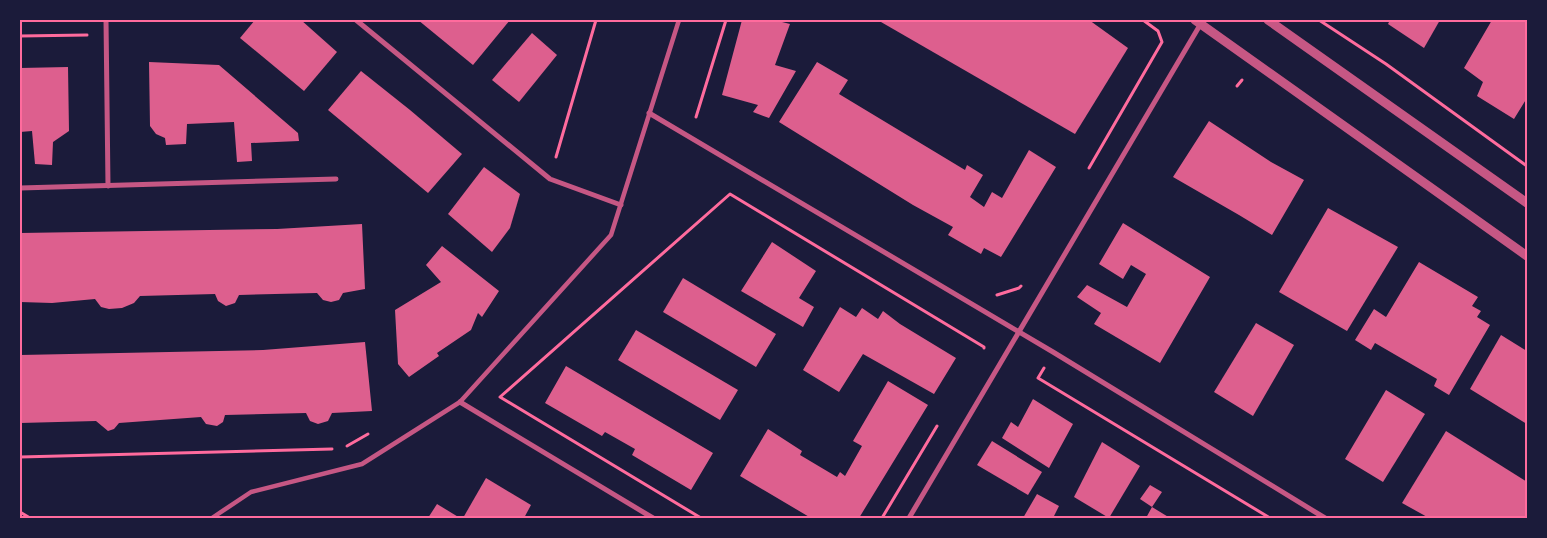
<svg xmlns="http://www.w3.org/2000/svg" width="1547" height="538" font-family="'Playfair Display',serif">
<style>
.building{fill:#dd5f8e}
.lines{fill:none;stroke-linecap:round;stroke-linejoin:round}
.path{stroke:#ff6b9d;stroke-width:3}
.pedestrian{stroke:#c65784;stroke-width:4.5}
.minor{stroke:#c65784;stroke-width:5}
.tertiary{stroke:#c65784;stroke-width:9}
.neatline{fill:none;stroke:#ff6b9d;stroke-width:2}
</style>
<rect width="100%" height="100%" fill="#1b1b3a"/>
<g class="building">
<polygon points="255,20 301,20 337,52 304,91 240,38"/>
<polygon points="418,20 510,20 473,65"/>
<polygon points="742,20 774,20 790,24 775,65 796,71 769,118 753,112 758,105 722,95"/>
<polygon points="882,20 1089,20 1128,48 1075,134 881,22"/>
<polygon points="1390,20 1440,20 1424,48 1388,24"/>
<polygon points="1492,20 1527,20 1527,98 1514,119 1477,96 1483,82 1464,68"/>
<polygon points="532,33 557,55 519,102 492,80"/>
<polygon points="149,62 219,65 298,133 299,141 251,143 252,161 237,162 234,122 187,124 186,144 166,145 165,138 156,134 150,126"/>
<polygon points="817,62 848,80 839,94 965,170 967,165 983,175 970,197 984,207 992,192 1002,198 1029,150 1056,167 1001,257 984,248 981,254 948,235 953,227 913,205 779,122"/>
<polygon points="68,67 69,131 53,142 52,165 35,164 32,131 20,132 20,68"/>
<polygon points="361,71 410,110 462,154 428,193 328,110"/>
<polygon points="1209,121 1271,162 1304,180 1272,235 1239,215 1173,177"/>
<polygon points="484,167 520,194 510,228 492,252 448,214"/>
<polygon points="1328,208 1398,247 1347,331 1279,292"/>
<polygon points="1123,223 1210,277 1160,363 1094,324 1101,313 1077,297 1087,285 1127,307 1146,274 1131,265 1123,279 1099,264"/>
<polygon points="362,224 365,289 343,293 339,300 331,302 323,300 317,293 239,295 235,303 226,306 218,301 215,294 140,296 134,303 122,308 109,309 101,307 95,299 52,303 20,302 20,233 277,229"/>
<polygon points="772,242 816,271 799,298 814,307 803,327 741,291"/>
<polygon points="442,246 499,291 482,317 478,313 471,330 437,353 439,356 409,377 398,364 395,310 441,282 426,265"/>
<polygon points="1419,262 1478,297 1472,306 1481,311 1477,317 1490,325 1449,395 1434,386 1437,379 1375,343 1371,350 1355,340 1374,309 1386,317"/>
<polygon points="683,278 776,334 756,367 663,312"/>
<polygon points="840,307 856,317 862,308 878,319 883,311 900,324 956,358 934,394 863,354 839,392 803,370"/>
<polygon points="1256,323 1294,345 1253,416 1214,392"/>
<polygon points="636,330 738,390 720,420 618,360"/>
<polygon points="1501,335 1527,351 1527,424 1470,389"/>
<polygon points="365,342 372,411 332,413 328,421 318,424 310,421 306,413 225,415 223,422 217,426 206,424 201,417 119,423 114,429 108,431 96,421 20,423 20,355 263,350"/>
<polygon points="566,366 713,453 691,490 632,455 635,449 605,432 602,436 545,403"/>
<polygon points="888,381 928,405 859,518 811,518 740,476 768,429 802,451 800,455 837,477 840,472 845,476 862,446 853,441"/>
<polygon points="1386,390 1425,414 1383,482 1345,459"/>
<polygon points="1033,399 1073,424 1049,468 1002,438 1011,422 1018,427"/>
<polygon points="1446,431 1527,482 1527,518 1429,518 1402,503"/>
<polygon points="992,441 1042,472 1028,495 977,465"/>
<polygon points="1102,442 1140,466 1109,518 1074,497"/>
<polygon points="486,478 531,505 524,518 463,518"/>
<polygon points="1150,485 1162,492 1152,507 1170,518 1146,518 1152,507 1140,499"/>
<polygon points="1037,494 1059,506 1053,518 1023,518"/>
<polygon points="437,504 460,518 428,518"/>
</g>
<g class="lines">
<g class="path">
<polyline points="1319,20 1386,64 1527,166"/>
<polyline points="20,36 87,35"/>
<polyline points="1237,86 1242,80"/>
<polyline points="696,117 726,20"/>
<polyline points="556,157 596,20"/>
<polyline points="1089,168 1162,42 1158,31 1143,20"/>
<polyline points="997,295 1019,288 1021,286"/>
<polyline points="1044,368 1038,378 1270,518"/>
<polyline points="347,446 368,434"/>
<polyline points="20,457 332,449"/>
<polyline points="20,512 30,518"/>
<polyline points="701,518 500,397 730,194 984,347 984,348"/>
<polyline points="882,518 937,426"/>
</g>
<polyline class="pedestrian" points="212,518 251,492 362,464 460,402 611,235 679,20"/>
<g class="minor">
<polyline points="106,20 108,186"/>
<polyline points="356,20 550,179 621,205"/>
<polyline points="649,113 1053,352 1325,518"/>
<polyline points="20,188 336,179"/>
<polyline points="460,402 653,518"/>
<polyline points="909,518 1203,20"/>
</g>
<g class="tertiary">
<polyline points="1195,20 1527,256"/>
<polyline points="1268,20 1527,203"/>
</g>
</g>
<rect width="1547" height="538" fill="none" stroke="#1b1b3a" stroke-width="42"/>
<rect x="21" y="21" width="1505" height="496" class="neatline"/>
</svg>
